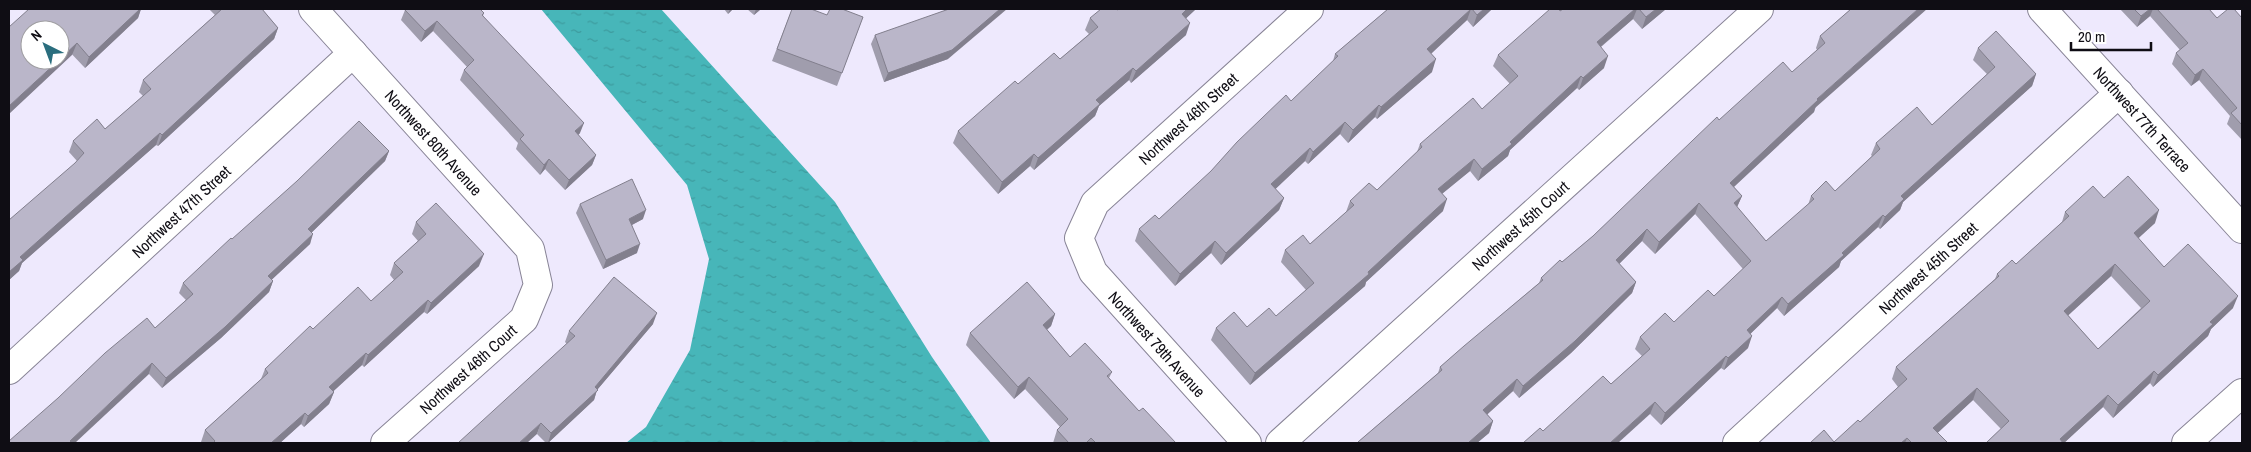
<svg xmlns="http://www.w3.org/2000/svg" width="2251" height="452" font-family="'Archivo Narrow',sans-serif">
<style>
.water{fill:url(#water-ripples)}
.lines{fill:none;stroke-linecap:round;stroke-linejoin:round}
.minor-casing{stroke:#888496;stroke-width:30}
.minor{stroke:#fff;stroke-width:28}
.wall{fill:#a09dad;fill-rule:evenodd}
.shaded-wall{fill:#827f8d}
.building{fill:#bab6c9;stroke:#827f8d;fill-rule:evenodd}
.labels{text-anchor:middle;stroke-width:4;stroke-linejoin:round;paint-order:stroke}
.street-label{font-size:16px;fill:#0f0d14;stroke:#fff}
</style>
<defs>
<pattern id="water-ripples" width="26" height="14" patternUnits="userSpaceOnUse" patternTransform="scale(1.25)"><rect width="26" height="14" fill="#47b6b9"/><path d="M2 4q2-2 4 0t4 0M15 11q2-2 4 0t4 0" fill="none" stroke="#3d9b9e"/></pattern>
</defs>
<rect width="100%" height="100%" fill="#eee9fd"/>
<polygon class="water" points="541,9 661,9 835,202 932,357 991,443 626,443 646,427 690,350 709,259 687,185"/>
<g class="lines">
<g class="minor-casing">
<g id="minor">
<path id="s1" d="M313 9 530 249 538 285 524 319 385 443"/>
<path id="s2" d="M2042 9 2242 229"/>
<path id="s3" d="M9 370 353 53"/>
<path id="s4" d="M1247 443 1093 272 1079 238 1095 203 1309 9"/>
<path id="s5" d="M1280 443 1759 9"/>
<path id="s6" d="M1737 443 2119 93"/>
<polyline points="2186,443 2242,393"/>
</g>
</g>
<use href="#minor" class="minor"/>
</g>
<g class="wall">
<polygon points="29,9 141,9 138,18 85,68"/>
<polygon points="209,9 262,9 278,28 274,39 158,146 156,145 22,263 19,271 9,280 77,161 69,152 73,141 105,129 143,96 139,92 143,80 215,15"/>
<polygon points="724,9 733,9 728,14"/>
<polygon points="747,9 761,9 754,15"/>
<polygon points="792,9 827,15 863,17 837,86 772,61"/>
<polygon points="1196,9 1186,18 1186,35 1131,83 1129,80 1099,106 1095,116 1034,170 1030,166 998,194 953,143 958,131 1018,84 1060,59 1089,34 1085,30 1090,18 1117,10"/>
<polygon points="1388,9 1492,9 1491,10 1473,27 1467,20 1431,54 1432,72 1377,119 1375,117 1348,143 1340,134 1308,164 1305,161 1275,189 1284,198 1279,210 1221,265 1211,253 1175,286 1135,241 1139,229 1159,219 1291,101 1333,61 1335,54"/>
<polygon points="1563,9 1666,9 1642,29 1633,19 1601,47 1604,68 1579,90 1577,88 1510,150 1508,156 1478,181 1470,171 1442,194 1443,211 1366,282 1365,286 1250,385 1211,340 1216,328 1247,327 1276,316 1306,290 1281,262 1285,250 1310,244 1346,212 1350,201 1377,190 1417,152 1420,144 1482,109 1510,84 1493,66 1498,55"/>
<polygon points="1851,9 1814,112 1734,187 1742,196 1737,207 1766,241 1808,205 1811,196 1835,191 1872,156 1871,155 1876,143 1932,125 1987,74 1973,60 1978,48 2036,74 2032,86 1903,202 1900,210 1880,229 1878,227 1841,261 1839,267 1784,316 1777,308 1750,334 1748,348 1724,370 1721,368 1661,425 1650,414 1543,431 1611,384 1642,356 1635,349 1640,337 1674,322 1714,296 1743,269 1695,214 1655,254 1642,241 1619,264 1636,282 1632,293 1571,353 1519,398 1513,391 1487,414 1493,421 1489,433 1477,443 1358,443 1358,442 1438,373 1440,367 1539,283 1541,278 1562,262 1593,236 1719,120 1792,72 1817,50 1816,48 1820,36"/>
<polygon points="2120,9 2209,9 2217,18 2242,18 2242,140 2227,124 2230,116 2199,80 2191,86 2172,64 2176,53 2180,50 2150,16 2137,27"/>
<polygon points="405,10 484,13 483,16 580,133 578,135 596,155 592,165 565,190 545,169 540,175 516,149 518,143 460,80 464,70 467,67 433,31 421,42 401,20"/>
<polygon points="875,35 948,59 884,82 871,44"/>
<polygon points="389,151 385,161 312,232 310,244 271,280 273,281 269,292 221,338 162,388 149,374 155,328 186,300 179,293 183,283"/>
<path d="M2104 198 2155 223 2138 238 2164 267 2233 308 2211 329 2208 336 2153 387 2150 383 2113 418 2103 407 2064 443H1986L2001 429 1973 400 1937 433 1948 443H1810L1834 442 1860 422 1898 387 1892 379 1896 367 1995 279 1997 274 2016 264 2062 222 2065 212ZM2111 276 2141 308 2098 349 2068 315Z"/>
<polygon points="580,204 643,219 632,225 637,253 603,269 576,213"/>
<polygon points="416,222 479,266 427,314 424,312 364,367 362,365 333,391 334,392 329,404 304,427 301,424 280,443 202,443 201,442 205,430 261,379 265,369 313,329 371,301 394,280 390,275 394,263 418,241 412,234"/>
<polygon points="1055,314 1051,326 1047,330 1070,357 1112,372 1109,378 1139,411 1176,443 1053,443 1057,430 1060,427 1025,389 1014,399 966,345 970,333"/>
<polygon points="653,324 597,390 594,400 548,443 546,443 537,434 567,344 565,342 569,331"/>
</g>
<g class="shaded-wall">
<polygon points="140,9 141,9 138,18 85,68 89,57"/>
<polygon points="730,9 733,9 728,14"/>
<polygon points="756,9 761,9 754,15"/>
<polygon points="1000,9 1007,9 948,59 884,82 888,73"/>
<polygon points="1187,9 1196,9 1178,26 1182,14"/>
<polygon points="1471,9 1467,20 1423,61 1427,49"/>
<polygon points="1484,9 1492,9 1491,10 1473,27 1477,15"/>
<polygon points="1635,9 1637,9 1633,19 1592,54 1597,42"/>
<polygon points="1656,9 1666,9 1642,29 1646,17"/>
<polygon points="1918,9 1927,9 1815,108 1814,112 1725,195 1730,183 1817,99"/>
<polygon points="2150,9 2153,9 2150,16 2137,27 2141,16"/>
<polygon points="437,21 433,31 421,42 425,31"/>
<polygon points="1190,23 1186,35 1131,83 1136,71"/>
<polygon points="278,28 274,39 158,146 162,135"/>
<polygon points="77,43 72,55 9,114 9,106 59,60 60,60 60,59"/>
<polygon points="1608,56 1604,68 1579,90 1583,78"/>
<polygon points="1436,59 1432,72 1377,119 1381,107"/>
<polygon points="1133,68 1129,80 1099,106 1095,116 1034,170 1038,158 1096,100"/>
<polygon points="2203,69 2199,80 2191,86 2195,75"/>
<polygon points="2036,74 2032,86 1903,202 1900,210 1880,229 1885,217 1901,196"/>
<polygon points="1581,76 1577,88 1510,150 1508,156 1478,181 1482,169 1510,142"/>
<polygon points="1379,105 1375,117 1348,143 1353,130"/>
<polygon points="1345,122 1340,134 1308,164 1313,152"/>
<polygon points="584,123 580,133 571,142 575,131"/>
<polygon points="160,133 156,145 22,263 19,271 9,280 9,272 20,257"/>
<polygon points="1310,148 1305,161 1267,197 1271,184"/>
<polygon points="389,151 385,161 305,239 308,229"/>
<polygon points="1034,154 1030,166 998,194 1002,182"/>
<polygon points="596,155 592,165 565,190 569,180"/>
<polygon points="549,159 545,169 540,175 544,165"/>
<polygon points="1474,159 1470,171 1433,201 1438,189"/>
<polygon points="1742,196 1737,207 1734,203"/>
<polygon points="1284,198 1279,210 1221,265 1226,253"/>
<polygon points="1447,199 1443,211 1366,282 1365,286 1250,385 1255,373 1368,272"/>
<polygon points="1699,203 1695,214 1655,254 1659,242"/>
<polygon points="646,210 643,219 626,228 629,219"/>
<polygon points="2159,210 2155,223 2130,246 2134,233"/>
<polygon points="1883,215 1878,227 1841,261 1839,267 1784,316 1788,304"/>
<polygon points="1647,229 1642,241 1611,272 1616,260"/>
<polygon points="313,234 310,244 264,287 268,276"/>
<polygon points="1215,241 1211,253 1175,286 1180,274"/>
<polygon points="640,244 637,253 603,269 606,260"/>
<polygon points="484,254 479,266 427,314 431,303"/>
<polygon points="2115,264 2111,276 2060,323 2064,311"/>
<polygon points="273,281 269,292 221,338 162,388 166,378"/>
<polygon points="1636,282 1632,293 1571,353 1519,398 1523,386"/>
<polygon points="2238,296 2233,308 2211,329 2208,336 2153,387 2158,375 2210,322"/>
<polygon points="1782,297 1777,308 1742,342 1747,330"/>
<polygon points="428,300 424,312 364,367 368,355"/>
<polygon points="657,313 653,324 597,390 594,400 548,443 551,433 595,387"/>
<polygon points="1055,314 1051,326 1038,337 1043,325"/>
<polygon points="1752,336 1748,348 1724,370 1728,358"/>
<polygon points="366,353 362,365 325,399 329,387"/>
<polygon points="1726,356 1721,368 1661,425 1665,413"/>
<polygon points="152,363 149,374 75,443 69,443 70,441"/>
<polygon points="2154,371 2150,383 2113,418 2118,405"/>
<polygon points="1029,377 1025,389 1014,399 1018,387"/>
<polygon points="1517,379 1513,391 1479,422 1483,410"/>
<polygon points="1977,388 1973,400 1929,441 1933,428"/>
<polygon points="334,392 329,404 304,427 308,416"/>
<polygon points="2108,395 2103,407 2064,443 2058,443 2060,439"/>
<polygon points="1655,402 1650,414 1618,443 1610,443"/>
<polygon points="305,413 301,424 280,443 271,443"/>
<polygon points="1493,421 1489,433 1477,443 1468,443"/>
<polygon points="541,423 537,434 527,443 519,443"/>
<polygon points="1907,438 1905,443 1901,443"/>
</g>
<g class="building">
<polygon points="29,9 140,9 89,57 77,43 60,59 60,30 30,30 30,60 59,60 9,106 9,27"/>
<polygon points="222,9 262,9 278,28 162,135 160,133 20,257 23,260 9,272 9,220 75,163 84,153 73,141 97,119 105,129 151,89 143,80"/>
<polygon points="406,9 480,9 484,13 482,15 584,123 575,131 596,155 569,180 549,159 544,165 520,139 524,135 464,70 474,60 437,21 425,31 405,10"/>
<polygon points="792,9 811,9 827,15 830,9 842,9 863,17 842,73 777,49"/>
<polygon points="949,9 1000,9 952,50 888,73 875,35"/>
<polygon points="1101,9 1116,9 1117,10 1119,9 1187,9 1182,14 1190,23 1136,71 1133,68 1096,100 1100,104 1038,158 1034,154 1002,182 958,131 1015,81 1018,84 1054,53 1060,59 1098,27 1090,18"/>
<polygon points="1388,9 1471,9 1427,49 1436,59 1381,107 1379,105 1353,130 1345,122 1313,152 1310,148 1271,184 1284,198 1226,253 1215,241 1180,274 1139,229 1155,215 1159,219 1211,171 1237,142 1286,95 1291,101 1338,56 1335,54"/>
<polygon points="1472,9 1484,9 1477,15"/>
<polygon points="1550,9 1559,9 1560,11 1563,9 1635,9 1597,42 1608,56 1583,78 1581,76 1510,142 1512,144 1482,169 1474,159 1438,189 1447,199 1368,272 1369,274 1255,373 1216,328 1234,312 1247,327 1269,308 1276,316 1314,283 1285,250 1303,235 1310,244 1354,205 1350,201 1369,183 1377,190 1422,147 1420,144 1473,98 1482,109 1518,76 1498,55"/>
<polygon points="1639,9 1656,9 1646,17"/>
<polygon points="1851,9 1918,9 1817,99 1818,100 1730,183 1742,196 1734,203 1766,241 1814,199 1811,196 1826,181 1835,191 1880,149 1876,143 1917,107 1932,125 1995,67 1978,48 1996,31 2036,74 1901,196 1904,199 1885,217 1883,215 1842,253 1844,255 1788,304 1782,297 1747,330 1752,336 1728,358 1726,356 1665,413 1655,402 1610,443 1523,443 1540,428 1543,431 1603,376 1611,384 1650,349 1640,337 1665,313 1674,322 1708,290 1714,296 1751,261 1699,203 1659,242 1647,229 1616,260 1636,282 1575,341 1523,386 1517,379 1483,410 1493,421 1468,443 1360,443 1358,442 1442,370 1440,367 1464,346 1543,280 1541,278 1560,260 1562,262 1593,236 1717,117 1719,120 1783,62 1792,72 1825,43 1820,36"/>
<polygon points="2134,9 2150,9 2141,16"/>
<polygon points="2157,9 2209,9 2217,18 2228,9 2234,9 2242,18 2242,125 2231,113 2237,108 2203,69 2195,75 2176,53 2188,43"/>
<polygon points="359,121 389,151 308,229 313,234 268,276 273,281 225,327 166,378 152,363 70,441 72,443 9,443 9,441 58,398 105,353 147,318 155,328 193,294 183,283 231,238 232,239 297,181"/>
<path d="M2128 176 2159 210 2134 233 2164 267 2188 244 2238 296 2210 322 2213 324 2158 375 2154 371 2118 405 2108 395 2060 439 2063 443H1986L2009 421 1977 388 1933 428 1948 443H1912L1907 438 1901 443H1810L1824 430 1834 442 1858 420 1860 422 1907 379 1896 367 1999 276 1997 274 2012 260 2016 264 2069 216 2065 212 2093 186 2104 198ZM2115 264 2150 301 2098 349 2064 311Z"/>
<polygon points="632,179 646,210 629,219 640,244 606,260 580,204"/>
<polygon points="436,203 484,254 431,303 428,300 368,355 366,353 329,387 334,392 308,416 305,413 271,443 213,443 215,441 205,430 268,373 265,369 310,326 313,329 358,287 371,301 403,272 394,263 426,234 416,222"/>
<polygon points="614,277 657,313 595,387 598,390 551,433 541,423 519,443 458,443 575,336 569,331"/>
<polygon points="1027,282 1055,314 1043,325 1070,357 1085,343 1112,372 1107,376 1139,411 1143,408 1176,443 1096,443 1091,438 1086,443 1069,443 1057,430 1068,419 1029,377 1018,387 970,333"/>
</g>
<g class="labels">
<g class="street-label">
<text dy="6" stroke="none"><textPath href="#s4" startOffset="431">Northwest 46th Street</textPath></text>
<text dy="6" stroke="none"><textPath href="#s2" startOffset="149">Northwest 77th Terrace</textPath></text>
<text dy="6" stroke="none"><textPath href="#s1" startOffset="180">Northwest 80th Avenue</textPath></text>
<text dy="6" stroke="none"><textPath href="#s3" startOffset="234">Northwest 47th Street</textPath></text>
<text dy="6" stroke="none"><textPath href="#s5" startOffset="324">Northwest 45th Court</textPath></text>
<text dy="6" stroke="none"><textPath href="#s6" startOffset="259">Northwest 45th Street</textPath></text>
<text transform="translate(1157 344) rotate(48)" y="6">Northwest 79th Avenue</text>
<text transform="translate(468 369) rotate(-42)" y="6">Northwest 46th Court</text>
</g>
</g>
<rect width="2251" height="452" fill="none" stroke="#0f0d14" stroke-width="20"/>
<g transform="translate(45 45) rotate(318)"><circle r="24" fill="#ffffff" stroke="#9f9ea1"/>
<path d="M0-4L9 19L0 12L-9 19Z" fill="#2a6e7e"/>
<text y="-8" font-size="14" font-weight="bold" text-anchor="middle" fill="#0f0d14">N</text>
</g>
<path d="M2071 42v8h80v-8" fill="none" stroke="#0f0d14" stroke-width="2.5"/>
<text x="2078" y="42" font-size="15" fill="#0f0d14" stroke="#ffffff" stroke-width="4" paint-order="stroke">20 m</text>
</svg>
